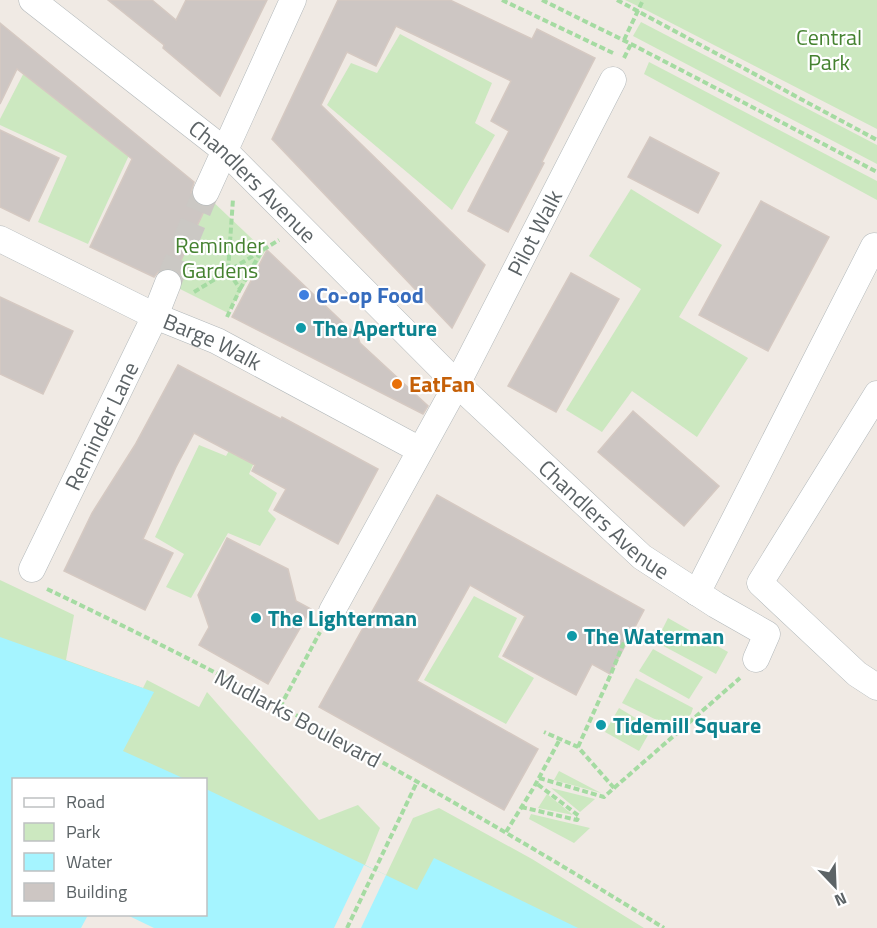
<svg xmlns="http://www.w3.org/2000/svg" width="877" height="928" font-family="'Titillium Web',sans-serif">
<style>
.green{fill:#cce8c0}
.water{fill:#a5f4ff}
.pier{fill:#f0eae4}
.building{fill:#cdc6c3;stroke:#d5c9c2;stroke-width:1.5}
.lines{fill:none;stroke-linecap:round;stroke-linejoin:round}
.minor-tunnel{stroke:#cbc8c4;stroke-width:26;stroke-dasharray:26 13;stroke-linecap:butt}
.minor-casing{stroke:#b2b8ba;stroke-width:27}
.path{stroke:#a5dba2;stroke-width:4;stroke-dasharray:6 3;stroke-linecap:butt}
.minor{stroke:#fff;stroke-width:26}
.shop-dot{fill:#3f7fe0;stroke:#fff;stroke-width:2}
.culture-dot{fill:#0f9aa8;stroke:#fff;stroke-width:2}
.food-dot{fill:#e8710a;stroke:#fff;stroke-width:2}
.labels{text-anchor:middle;stroke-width:4.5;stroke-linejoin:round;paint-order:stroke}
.park-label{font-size:22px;fill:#458230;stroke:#fff}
.street-label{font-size:22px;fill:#5c6366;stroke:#fff}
.shop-label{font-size:22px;font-weight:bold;fill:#366cbe;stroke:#fff;text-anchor:start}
.culture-label{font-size:22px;font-weight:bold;fill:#0d838f;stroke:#fff;text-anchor:start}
.food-label{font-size:22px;font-weight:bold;fill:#c56008;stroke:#fff;text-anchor:start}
</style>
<rect width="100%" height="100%" fill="#f0eae4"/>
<g class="green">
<polygon points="625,0 877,0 877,129 646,10"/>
<polygon points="641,22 877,145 877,164 633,36"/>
<polygon points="400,34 492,83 475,123 495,135 452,210 327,105 351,63 377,73"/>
<polygon points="32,57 137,138 88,244 38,222 67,156 0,125 0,119"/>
<polygon points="649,62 877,181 877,200 644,74"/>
<polygon points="631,189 722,245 679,317 748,358 697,437 632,391 602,432 566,410 641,289 589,256"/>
<polygon points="209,198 265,251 228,313 170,284"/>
<polygon points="252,411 273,420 249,474 277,493 268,511 276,519 260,546 228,533 191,598 166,587 184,554 155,537 199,445 226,456"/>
<polygon points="0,580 74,615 66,660 143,688 147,680 199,707 207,692 319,820 358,805 380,828 365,865 386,875 413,818 439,808 532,859 644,928 83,928 206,914 206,780 14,780 0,899"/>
<polygon points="474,596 517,618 498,657 534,678 506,724 424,680"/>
<polygon points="668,618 728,652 716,674 656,642"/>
<polygon points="653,649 703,677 689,699 639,671"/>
<polygon points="636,678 693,708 691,714 675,729 622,703"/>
<polygon points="619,708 652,728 639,751 605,732"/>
<polygon points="559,771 601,793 554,780"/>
<polygon points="551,788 595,799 580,812"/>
<polygon points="547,794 573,815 538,808"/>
<polygon points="531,814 590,828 574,843 529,819"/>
</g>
<polygon class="water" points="0,637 154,692 123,751 185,779 14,780 14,914 206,914 206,789 417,890 434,858 578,928 0,928"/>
<g class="pier">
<polygon points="364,865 386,875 361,928 334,928"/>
<polygon points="125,914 154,928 81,928 88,915"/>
</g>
<g class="building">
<polygon points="108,0 152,0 176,20 186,0 267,0 220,96 163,48 164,45"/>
<polygon points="338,0 450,0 532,39 537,29 595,58 542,162 544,163 508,232 468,211 509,131 491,121 511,81 396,26 376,66 347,52 321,105 485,265 452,328 272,139"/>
<polygon points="0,23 194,182 191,193 194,200 199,205 206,207 176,271 165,268 158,272 154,277 90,247 132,159 17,69 0,104"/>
<polygon points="0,130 59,158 29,221 0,207"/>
<polygon points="650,137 719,173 698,213 628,177"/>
<polygon points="761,201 829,237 768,351 699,315"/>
<polygon points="267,250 358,337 360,343 428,406 423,414 232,317"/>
<polygon points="571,273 619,299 556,412 508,386"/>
<polygon points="0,297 73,331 43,394 0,374"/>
<polygon points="178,365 281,419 282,417 378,469 338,544 274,510 286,489 252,471 255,465 194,433 176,467 143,539 173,553 145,610 64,571 92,513 135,445"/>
<polygon points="633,411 719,486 684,526 598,452"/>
<polygon points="437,495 644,610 610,674 592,664 576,695 503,656 525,616 470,585 417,681 538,749 504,810 319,707"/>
<polygon points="227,538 288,569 296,601 311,609 268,684 199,645 209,627 198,595"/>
</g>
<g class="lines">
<polyline class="minor-tunnel" points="168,283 206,192"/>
<g class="minor-casing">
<g id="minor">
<path id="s1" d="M32 0 224 150 457 384 642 557 716 605 767 634 756 659"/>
<polyline points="206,192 293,0"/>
<path id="s2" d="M0 239 155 316 217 341 420 450"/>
<polyline points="877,394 760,583 857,674 877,687"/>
<path id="s3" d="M32 569 155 316 168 283"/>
<polyline points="697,593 874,246"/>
<path id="s4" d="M332 611 457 384 613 80"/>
</g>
</g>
<g class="path">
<polyline points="502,0 615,54"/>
<polyline points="542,0 631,44 877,172"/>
<polyline points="617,0 877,140"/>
<polyline points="624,40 643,0"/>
<polyline points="624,58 631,44"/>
<polyline points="240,289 261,252"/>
<polyline points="194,292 279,240"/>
<polyline points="227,317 240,289 228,271 233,199"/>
<path d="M47 589C259 690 464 804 664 928"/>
<polyline points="280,707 320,632"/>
<polyline points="578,747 611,674 624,642"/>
<polyline points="539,778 604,797 614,788 578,747 544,732"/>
<polyline points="614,788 740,678"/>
<polyline points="521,807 577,820 579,816 536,783"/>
<polyline points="506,832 534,787 560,739"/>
<polyline points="347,928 417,782"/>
</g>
<use href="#minor" class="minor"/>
</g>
<circle class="shop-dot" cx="304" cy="295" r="6"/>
<g class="culture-dot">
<circle cx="301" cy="328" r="6"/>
<circle cx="256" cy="618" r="6"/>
<circle cx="572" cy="636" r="6"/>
<circle cx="601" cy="725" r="6"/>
</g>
<circle class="food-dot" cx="397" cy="384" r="6"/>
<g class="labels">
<g class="park-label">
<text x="829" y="45">Central<tspan x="829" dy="25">Park</tspan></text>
<text x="220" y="253">Reminder<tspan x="220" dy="25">Gardens</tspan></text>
</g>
<g class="street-label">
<text dy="8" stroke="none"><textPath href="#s1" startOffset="286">Chandlers Avenue</textPath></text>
<text dy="8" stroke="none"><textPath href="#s4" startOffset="429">Pilot Walk</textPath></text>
<text dy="8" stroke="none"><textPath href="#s2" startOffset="236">Barge Walk</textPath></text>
<text dy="8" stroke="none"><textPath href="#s3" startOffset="159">Reminder Lane</textPath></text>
<text dy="8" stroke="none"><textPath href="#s1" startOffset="774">Chandlers Avenue</textPath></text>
<text transform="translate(298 718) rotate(28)" y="8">Mudlarks Boulevard</text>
</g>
<g class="shop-label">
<text x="316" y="303">Co-op Food</text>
</g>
<g class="culture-label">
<text x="313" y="336">The Aperture</text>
<text x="268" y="626">The Lighterman</text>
<text x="584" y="644">The Waterman</text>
<text x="613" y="733">Tidemill Square</text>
</g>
<g class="food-label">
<text x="409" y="392">EatFan</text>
</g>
</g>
<rect x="12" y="778" width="195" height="138" fill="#ffffff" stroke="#bec1c2" stroke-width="1.5"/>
<rect x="24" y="798" width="30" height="9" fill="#ffffff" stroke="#bec1c2" stroke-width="1.5"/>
<text x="66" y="808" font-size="18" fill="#5c6366">Road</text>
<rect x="24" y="823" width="30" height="18" fill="#cce8c0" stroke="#bec1c2" stroke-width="1.5"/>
<text x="66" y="838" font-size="18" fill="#5c6366">Park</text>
<rect x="24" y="853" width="30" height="18" fill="#a5f4ff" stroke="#bec1c2" stroke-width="1.5"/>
<text x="66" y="868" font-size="18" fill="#5c6366">Water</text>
<rect x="24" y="883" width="30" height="18" fill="#cdc6c3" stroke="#bec1c2" stroke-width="1.5"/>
<text x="66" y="898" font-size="18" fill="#5c6366">Building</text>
<g transform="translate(835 886) rotate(157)" stroke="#ffffff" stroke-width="4.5" paint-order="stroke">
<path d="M0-4.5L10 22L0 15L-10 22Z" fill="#5c6366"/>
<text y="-9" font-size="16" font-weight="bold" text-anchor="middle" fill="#5c6366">N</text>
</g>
</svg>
